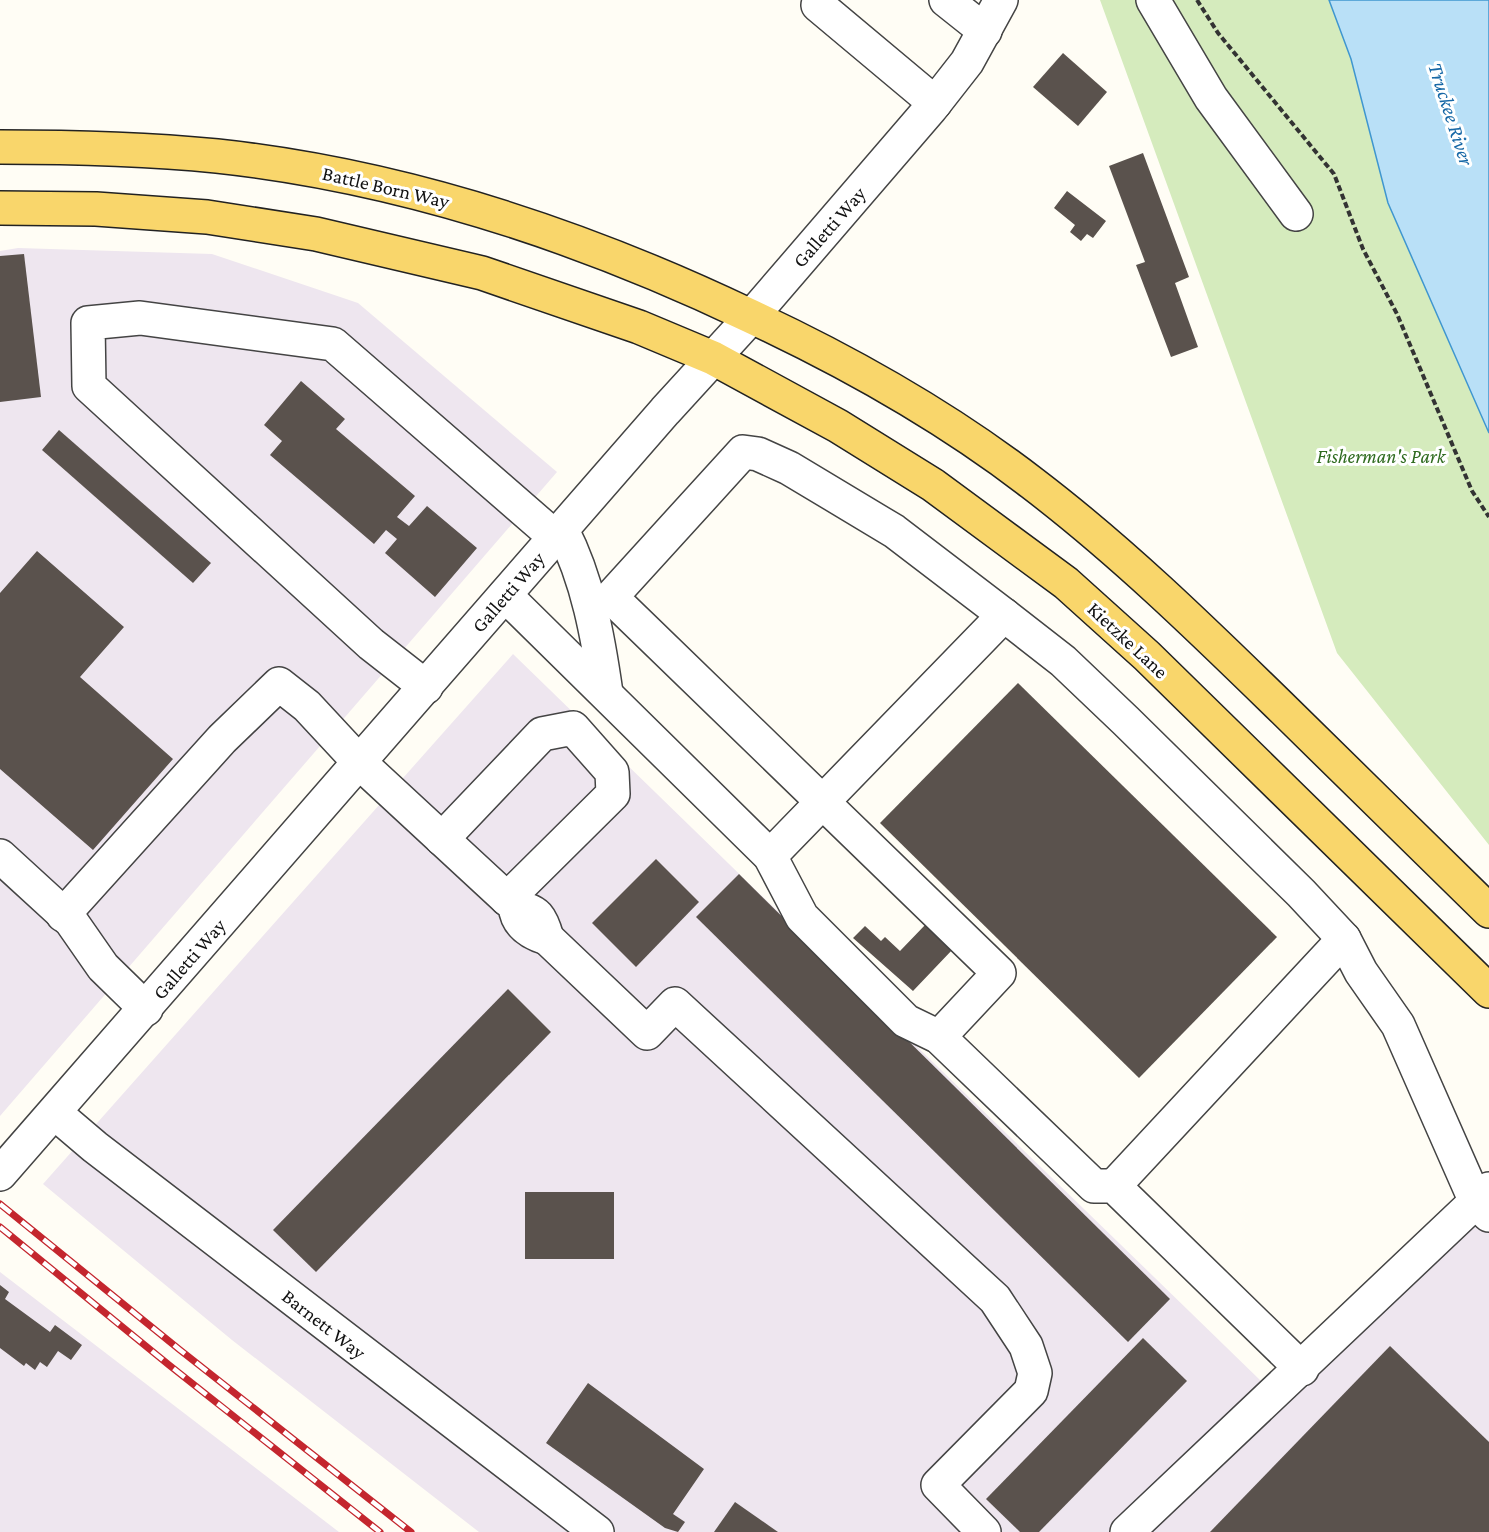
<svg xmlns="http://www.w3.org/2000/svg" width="1489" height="1532" font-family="'Crimson Pro',serif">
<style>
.industrial{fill:#eee6ef}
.green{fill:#d5ebbd}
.water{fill:#b9e0f7;stroke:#3f96cf;stroke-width:1.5}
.building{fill:#5a524d}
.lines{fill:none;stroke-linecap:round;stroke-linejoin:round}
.minor-casing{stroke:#444;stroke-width:36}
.major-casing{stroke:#222;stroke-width:36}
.path{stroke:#333;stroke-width:4;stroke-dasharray:6 3;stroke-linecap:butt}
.minor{stroke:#fff;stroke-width:33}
.major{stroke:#f9d66b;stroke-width:33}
.rail-casing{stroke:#c4262e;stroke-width:7}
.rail{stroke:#fff;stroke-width:4.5;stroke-dasharray:14;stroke-linecap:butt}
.labels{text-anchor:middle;stroke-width:6;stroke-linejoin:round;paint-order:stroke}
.street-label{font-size:20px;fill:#111;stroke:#fff}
.park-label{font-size:20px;font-style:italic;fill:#2f6b1f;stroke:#fff}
.water-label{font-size:21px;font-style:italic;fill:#1768a6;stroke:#fff}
</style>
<rect width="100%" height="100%" fill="#fffdf5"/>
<g class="industrial">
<polygon points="18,248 212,254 358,303 557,472 0,1116 0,251"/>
<polygon points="513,654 1261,1381 1338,1333 1489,1190 1489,1532 479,1532 232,1340 43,1184"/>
<polygon points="0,1272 339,1532 0,1532"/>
</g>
<polygon class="green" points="1100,0 1329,0 1351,59 1388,203 1489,433 1489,845 1337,653"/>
<polygon class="water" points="1329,0 1489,0 1489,433 1388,203 1351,59"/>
<g class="building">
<polygon points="1063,53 1107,92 1078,126 1033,87"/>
<polygon points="1143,153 1189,277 1175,283 1198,347 1171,357 1136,265 1145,262 1109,166"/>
<polygon points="1067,191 1106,221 1093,238 1087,234 1081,241 1070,232 1075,225 1054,208"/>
<polygon points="24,254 41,397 0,402 0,256"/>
<polygon points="301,381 345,419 336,429 415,496 397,517 409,526 427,506 477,548 435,597 385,553 397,539 386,530 374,544 270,455 282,441 264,425"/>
<polygon points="59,430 211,563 193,583 42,450"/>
<polygon points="37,551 124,627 80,677 173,759 93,850 0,769 0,593"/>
<polygon points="1018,683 1277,937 1139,1078 880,823"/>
<polygon points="656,859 699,902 636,967 592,923"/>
<polygon points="739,874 1170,1299 1128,1342 696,917"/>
<polygon points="926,924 953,949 913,991 853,938 865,926 881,941 885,937 900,951"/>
<polygon points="508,989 551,1032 316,1272 273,1230"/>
<rect x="525" y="1192" width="89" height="67"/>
<polygon points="0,1285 9,1292 5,1299 50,1332 55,1325 82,1345 71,1360 58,1351 47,1367 40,1362 35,1370 26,1363 24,1366 0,1348"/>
<polygon points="1143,1338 1187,1381 1039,1532 1020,1532 986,1499"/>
<polygon points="1390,1346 1489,1442 1489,1532 1210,1532"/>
<polygon points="588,1383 704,1469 673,1514 685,1522 678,1532 665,1528 546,1443"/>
<polygon points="735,1502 778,1532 714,1532"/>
</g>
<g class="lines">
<g class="minor-casing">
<g id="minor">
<polyline points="946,0 985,31"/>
<polyline points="1153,0 1211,98 1296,214"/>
<polyline points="818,5 935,103"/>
<path d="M562 530C588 580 598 637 606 693"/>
<polyline points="505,595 770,856 802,917 906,1021 939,1037 1094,1186 1114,1186 1302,1369"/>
<polyline points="426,687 371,644 89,386 88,323 140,318 333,344 555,537"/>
<polyline points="442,839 542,734 573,728 612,772 613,794 507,899"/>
<polyline points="0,856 71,921 103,967 146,1009"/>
<polyline points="770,856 1004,615"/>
<path d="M63 915 222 739 279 684 307 706 360 763 507 899C528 917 537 901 547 938 530 933 517 925 515 906"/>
<polyline points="547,938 647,1033 675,1004 995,1299 1026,1346 1035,1373 1031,1391 938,1485 984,1532"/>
<polyline points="939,1037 999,973 611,597 743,452 758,454 789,468 894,531 1004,615 1063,661 1126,721 1301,893 1344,939 1361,972 1398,1025 1476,1202 1489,1215"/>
<polyline points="55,1113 95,1147 597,1532"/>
<polyline points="0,1174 665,411 752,316 931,108 967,62 1001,0"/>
<polyline points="1114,1186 1344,939"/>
<polyline points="1127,1532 1489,1189"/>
</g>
</g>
<g class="major-casing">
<g id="major">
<path d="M0 147C73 147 145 149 217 156 403 176 580 235 748 315 847 361 945 416 1032 483 1120 550 1199 627 1278 704 1348 773 1419 842 1489 911"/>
<polyline points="0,208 96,209 207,217 316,234 482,273 639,327 713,358 838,426 933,485 1066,583 1147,656 1489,991"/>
</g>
</g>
<polyline class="path" points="1197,0 1218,33 1334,174 1363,249 1397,314 1472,491 1489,517"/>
<use href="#minor" class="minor"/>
<use href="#major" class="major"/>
<g class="rail-casing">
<g id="rail">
<polyline points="0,1204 180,1350 411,1532"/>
<polyline points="0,1227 169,1365 380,1532"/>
</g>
</g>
<use href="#rail" class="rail"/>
</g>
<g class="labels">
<g class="street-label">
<text transform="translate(386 187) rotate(13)" y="7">Battle Born Way</text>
<text transform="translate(829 227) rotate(-49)" y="7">Galletti Way</text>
<text transform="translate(508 592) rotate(-49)" y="7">Galletti Way</text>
<text transform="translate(1128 640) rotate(43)" y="7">Kietzke Lane</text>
<text transform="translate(189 959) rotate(-49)" y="7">Galletti Way</text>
<text transform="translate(324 1324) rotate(38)" y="7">Barnett Way</text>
</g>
<g class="park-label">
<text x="1381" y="463">Fisherman's Park</text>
</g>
<g class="water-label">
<text transform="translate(1451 114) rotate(72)" y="7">Truckee River</text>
</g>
</g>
</svg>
